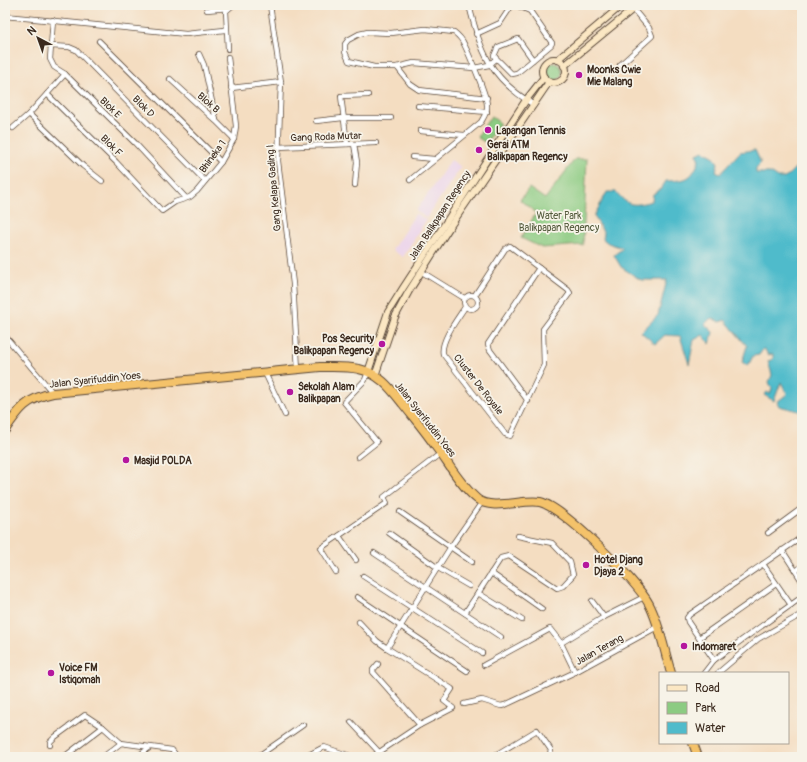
<svg xmlns="http://www.w3.org/2000/svg" width="807" height="762" font-family="Pangolin,sans-serif">
<style>
.built{fill:#ebd1eb}
.green{fill:#8ccb82;stroke:#647a50}
.water{fill:#50bbcb;stroke:#467274}
.lines{fill:none;stroke-linecap:round;stroke-linejoin:round}
.street-casing{stroke:#574536;stroke-width:6}
.secondary-casing{stroke:#574536;stroke-width:8}
.highway-casing{stroke:#574536;stroke-width:10}
.street{stroke:#fff;stroke-width:4.5}
.secondary{stroke:#fbe7c3;stroke-width:6}
.highway{stroke:#f4c26a;stroke-width:8}
.poi-dot{fill:#b5179e;stroke:#f7f3e8;stroke-width:1.5}
.labels{text-anchor:middle;stroke-width:3.5;stroke-linejoin:round;paint-order:stroke}
.poi-label{font-size:10px;font-weight:bold;fill:#3b2a1e;stroke:#f7f3e8;text-anchor:start}
.street-label{font-size:10px;fill:#3b2a1e;stroke:#f7f3e8}
.park-label{font-size:10px;fill:#535a3c;stroke:#f7f3e8}
</style>
<rect width="100%" height="100%" fill="#f7f3e8"/>
<filter id="ink" filterUnits="userSpaceOnUse"><feTurbulence type="fractalNoise" baseFrequency=".025" numOctaves="2"/><feDisplacementMap in="SourceGraphic" scale="8" xChannelSelector="R" yChannelSelector="G"/><feConvolveMatrix kernelMatrix="1 2 1 2 8 2 1 2 1" color-interpolation-filters="sRGB"/></filter>
<filter id="wash" filterUnits="userSpaceOnUse"><feTurbulence type="fractalNoise" baseFrequency=".012" numOctaves="4" result="noise"/><feDisplacementMap in="SourceGraphic" scale="16" xChannelSelector="R" yChannelSelector="G"/><feGaussianBlur stdDeviation="0.9" result="paint"/><feColorMatrix in="noise" values="0 0 0 0 0 0 0 0 0 0 0 0 0 0 0 0 0 1.4 0 .05"/><feComposite in="paint" operator="in"/></filter>
<g filter="url(#wash)">
<rect width="100%" height="100%" fill="#f4ddc1"/>
<g class="built">
<polygon points="451,160 461,167 426,218 416,211"/>
<polygon points="416,213 426,220 403,257 392,250"/>
</g>
<g class="green">
<circle cx="553" cy="72" r="9"/>
<polygon points="491,116 500,123 486,143 477,137"/>
<polygon points="575,159 587,159 583,245 542,248 521,238 536,213 520,200 529,188 545,199"/>
</g>
<path class="water" d="M802 148V412L779 406 777 402 787 394 781 382 774 401 764 395 767 392 770 394 772 389 769 382 772 375 768 361 773 359V354L768 355 764 348 759 355 753 356 748 366 742 362 747 346 725 320 720 322 711 318 705 324 713 332 710 344 703 335 694 340 689 364 680 336 665 335 655 344 641 332 658 315 667 280H641L621 267 614 255 623 248 608 243 603 239 604 233 594 216 607 192H616C629 207 633 206 652 201L653 194 661 189 666 181C685 180 691 181 699 161L697 154 703 151 713 156 718 163 716 172 720 174 740 152 755 150 761 163 756 168V173H771L778 178H785L797 166Z"/>
</g>
<g filter="url(#ink)">
<g class="lines">
<g class="street-casing">
<g id="street">
<polyline points="270,5 281,82 278,161 293,284 298,370"/>
<path d="M469 5C481 53 490 78 534 105"/>
<polyline points="516,5 530,11 552,43 551,45 517,73 512,74 494,56 498,47 518,39 533,60"/>
<polyline points="207,10 228,8"/>
<polyline points="5,16 186,34 225,30"/>
<polyline points="53,20 50,59 54,67 65,74 135,143 186,198"/>
<polyline points="476,34 500,23 512,5"/>
<polyline points="99,41 221,162"/>
<polyline points="50,46 69,47 76,50 205,181"/>
<polyline points="228,49 226,11 233,5"/>
<polyline points="199,54 204,65 216,120"/>
<polyline points="620,65 652,36 649,28 633,9"/>
<polyline points="397,67 410,84 419,90 487,98"/>
<polyline points="170,79 216,121 234,139"/>
<polyline points="231,88 281,82"/>
<polyline points="47,94 116,162 162,211 175,202 190,197 197,191 221,162 234,139 236,126 228,57"/>
<polyline points="418,106 487,112"/>
<polyline points="29,114 83,166 102,181"/>
<polyline points="316,121 343,118 391,118"/>
<polyline points="13,128 29,114 65,74"/>
<polyline points="420,131 464,135"/>
<polyline points="347,144 341,96 368,95"/>
<polyline points="354,144 357,162 355,185"/>
<polyline points="277,147 376,143"/>
<polyline points="412,157 434,159"/>
<path d="M410 180 481 122C484 117 488 111 487 105 487 96 469 54 464 44 462 39 459 36 454 32L425 29 391 33 368 32 359 34 348 40 345 44V52L349 61 374 67H397L414 63 474 68 489 65 496 59"/>
<polyline points="422,272 464,298"/>
<circle cx="471" cy="302" r="7"/>
<path d="M465 307C458 318 440 341 443 354L505 434 510 436 544 365 543 329 570 293 568 290 510 246 505 249 475 295"/>
<polyline points="5,336 53,393"/>
<polyline points="265,373 285,415"/>
<polyline points="528,401 490,350 488,344 539,268"/>
<polyline points="358,457 377,442 344,402 365,380 368,372"/>
<polyline points="400,512 472,562"/>
<polyline points="389,533 438,568 469,586"/>
<polyline points="768,533 802,508"/>
<polyline points="339,536 356,560"/>
<polyline points="782,550 802,581"/>
<polyline points="374,553 501,637"/>
<polyline points="763,564 791,605"/>
<polyline points="796,571 802,566"/>
<polyline points="336,572 321,548 387,503 384,497 441,453"/>
<polyline points="491,573 542,609"/>
<polyline points="363,576 482,653"/>
<polyline points="478,593 522,620"/>
<polyline points="357,597 467,671"/>
<polyline points="592,601 604,617"/>
<polyline points="465,613 501,558 509,556 557,588 563,586 573,575 570,562 552,543 518,536"/>
<polyline points="359,622 377,641 387,648 450,548 482,502"/>
<polyline points="699,638 776,584"/>
<polyline points="561,643 604,617 644,597"/>
<polyline points="714,660 688,622 687,618 689,615 802,537"/>
<polyline points="378,664 373,670 373,672 420,725"/>
<polyline points="484,665 550,629 561,643 575,672"/>
<polyline points="704,673 714,660 802,597"/>
<polyline points="718,673 758,639 802,614"/>
<polyline points="464,704 482,700 501,706 505,705 575,672 657,627"/>
<polyline points="351,722 378,751"/>
<polyline points="50,745 50,742 55,737 85,715 103,727 121,743 172,750 175,754 174,757"/>
<polyline points="64,757 103,727"/>
<polyline points="103,757 121,743"/>
<polyline points="137,757 149,748"/>
<polyline points="257,757 303,725"/>
<polyline points="305,757 324,747 353,757"/>
<polyline points="372,757 420,725 453,708 444,701 452,689 387,648"/>
<polyline points="492,757 537,730 551,750 550,754 547,757"/>
</g>
</g>
<g class="secondary-casing">
<g id="secondary">
<circle cx="554" cy="71" r="12"/>
<polyline points="557,60 622,5"/>
<polyline points="564,66 638,5"/>
<polyline points="368,372 388,312 403,288 526,100 544,77"/>
<polyline points="375,376 395,317 409,291 449,228 549,82"/>
</g>
</g>
<g class="highway-casing">
<g id="highway">
<path d="M5 430C19 409 27 398 53 393L320 367C332 367 346 366 359 369 379 373 391 389 403 404 414 418 426 432 436 447 449 464 460 485 477 499 492 511 522 499 540 502 563 507 637 581 649 604 660 625 664 650 671 673"/>
<polyline points="693,743 698,757"/>
</g>
</g>
<use href="#street" class="street"/>
<use href="#secondary" class="secondary"/>
<use href="#highway" class="highway"/>
</g>
</g>
<g class="poi-dot">
<circle cx="579" cy="75" r="4"/>
<circle cx="488" cy="130" r="4"/>
<circle cx="479" cy="150" r="4"/>
<circle cx="382" cy="344" r="4"/>
<circle cx="290" cy="392" r="4"/>
<circle cx="126" cy="460" r="4"/>
<circle cx="586" cy="565" r="4"/>
<circle cx="684" cy="646" r="4"/>
<circle cx="51" cy="673" r="4"/>
</g>
<g class="labels">
<g class="poi-label">
<text x="587" y="73">Moonks Cwie<tspan x="587" dy="12">Mie Malang</tspan></text>
<text x="496" y="134">Lapangan Tennis</text>
<text x="487" y="148">Gerai ATM<tspan x="487" dy="12">Balikpapan Regency</tspan></text>
<text x="374" y="342" text-anchor="end">Pos Security<tspan x="374" dy="12">Balikpapan Regency</tspan></text>
<text x="298" y="390">Sekolah Alam<tspan x="298" dy="12">Balikpapan</tspan></text>
<text x="134" y="464">Masjid POLDA</text>
<text x="594" y="563">Hotel Djang<tspan x="594" dy="12">Djaya 2</tspan></text>
<text x="692" y="650">Indomaret</text>
<text x="59" y="671">Voice FM<tspan x="59" dy="12">Istiqomah</tspan></text>
</g>
<g class="street-label">
<text transform="translate(209 102) rotate(41)" y="4">Blok B</text>
<text transform="translate(144 106) rotate(45)" y="4">Blok D</text>
<text transform="translate(111 107) rotate(44)" y="4">Blok E</text>
<text transform="translate(326 136) rotate(-2)" y="4">Gang Roda Mutar</text>
<text transform="translate(112 145) rotate(45)" y="4">Blok F</text>
<text transform="translate(212 156) rotate(-54)" y="4">Bhineka 1</text>
<text transform="translate(273 188) rotate(-95)" y="4">Gang Kelapa Gading I</text>
<text transform="translate(439 215) rotate(-57)" y="4">Jalan Balikpapan Regency</text>
<text transform="translate(95 379) rotate(-6)" y="4">Jalan Syarifuddin Yoes</text>
<text transform="translate(479 384) rotate(52)" y="4">Cluster De Royale</text>
<text transform="translate(426 419) rotate(52)" y="4">Jalan Syarifuddin Yoes</text>
<text transform="translate(599 649) rotate(-29)" y="4">Jalan Terang</text>
</g>
<g class="park-label">
<text x="559" y="219">Water Park<tspan x="559" dy="12">Balikpapan Regency</tspan></text>
</g>
</g>
<rect width="807" height="762" fill="none" stroke="#f7f3e8" stroke-width="20"/>
<rect x="659" y="672" width="130" height="72" fill="#f7f3e8" stroke="#aca397"/>
<rect x="667" y="685" width="20" height="6" fill="#fbe7c3" stroke="#aca397"/>
<text x="695" y="692" font-size="12" fill="#3b2a1e">Road</text>
<rect x="667" y="702" width="20" height="12" fill="#8ccb82" stroke="#aca397"/>
<text x="695" y="712" font-size="12" fill="#3b2a1e">Park</text>
<rect x="667" y="722" width="20" height="12" fill="#50bbcb" stroke="#aca397"/>
<text x="695" y="732" font-size="12" fill="#3b2a1e">Water</text>
<g transform="translate(38 38) rotate(319)" stroke="#f7f3e8" stroke-width="3" paint-order="stroke">
<path d="M0-3L7 15L0 10L-7 15Z" fill="#3b2a1e"/>
<text y="-6" font-size="11" font-weight="bold" text-anchor="middle" fill="#3b2a1e">N</text>
</g>
</svg>
